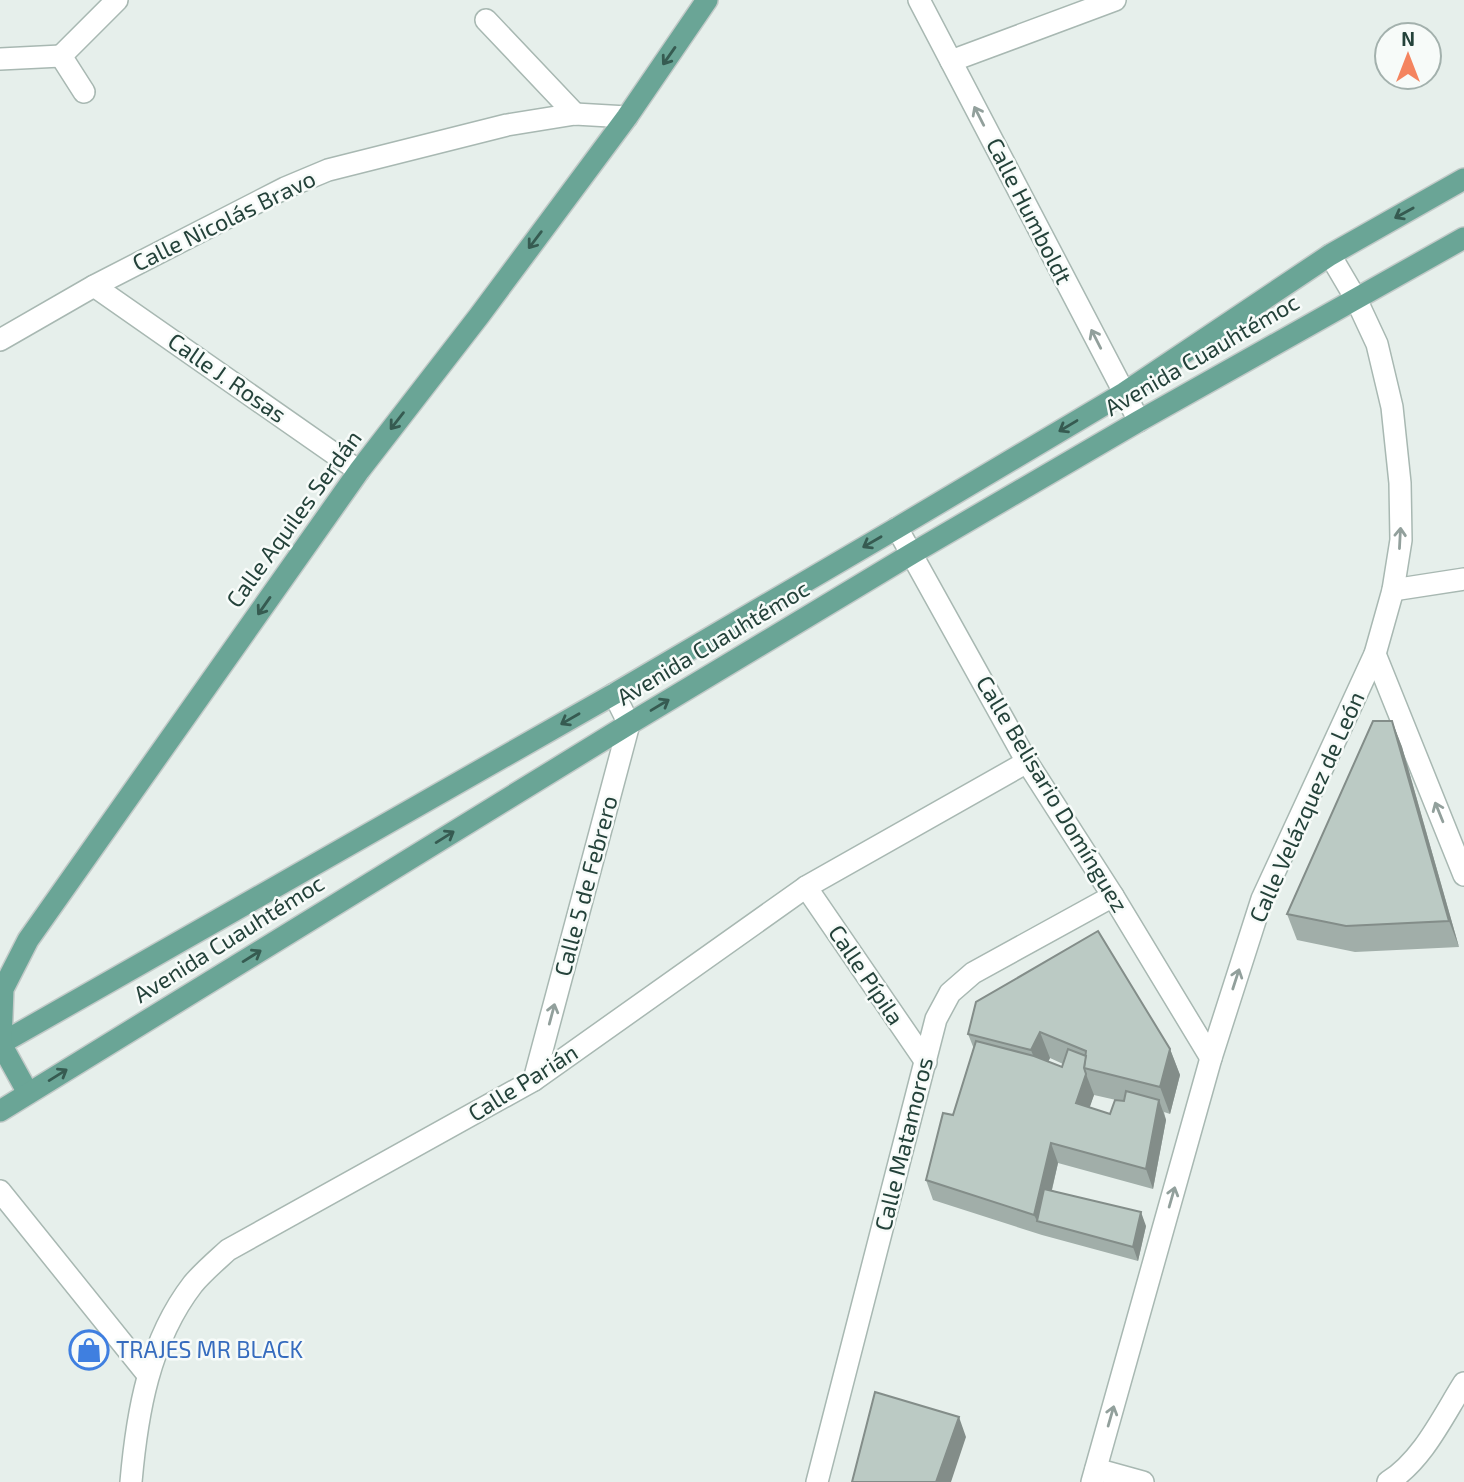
<svg xmlns="http://www.w3.org/2000/svg" width="1464" height="1482" font-family="'Exo 2',sans-serif">
<style>
.lines{fill:none;stroke-linecap:round;stroke-linejoin:round}
.street-casing{stroke:#a8b8b2;stroke-width:24}
.primary-casing{stroke:#c2cac8;stroke-width:24}
.street{stroke:#fff;stroke-width:21}
.primary{stroke:#6aa596;stroke-width:21}
.wall{fill:#a1aea9;fill-rule:evenodd}
.shaded-wall{fill:#838d89}
.building{fill:#bbcac4;stroke:#838d89;stroke-width:2}
.oneway{stroke:#365b51}
.oneway2{stroke:#92a09c}
.labels{text-anchor:middle;stroke-width:5;stroke-linejoin:round;paint-order:stroke}
.street-label{font-size:23px;fill:#24423a;stroke:#f7fbf9}
.shop-label{font-size:23px;fill:#366cbe;stroke:#f7fbf9;text-anchor:start}
</style>
<rect width="100%" height="100%" fill="#e6efeb"/>
<g class="lines">
<g class="street-casing">
<g id="street">
<polyline points="919,0 1139,421"/>
<polyline points="486,20 575,114"/>
<polyline points="61,56 117,0"/>
<polyline points="61,56 84,92"/>
<polyline points="0,59 61,56"/>
<polyline points="951,61 1115,0"/>
<polyline points="94,286 359,471"/>
<polyline points="0,340 94,286 285,188 328,170 507,125 575,114 627,117"/>
<polyline points="897,528 1027,762 1113,896 1211,1058"/>
<polyline points="1393,590 1464,579"/>
<polyline points="1375,654 1464,875"/>
<polyline points="806,887 926,1062"/>
<polyline points="534,1080 629,724 614,694"/>
<polyline points="0,1191 148,1375"/>
<polyline points="1096,1469 1143,1482"/>
<path d="M131 1482C137 1413 149 1341 193 1284 203 1272 216 1261 228 1250L534 1080 806 887 1027 762"/>
<polyline points="817,1482 936,1019 950,993 973,973 1113,896"/>
<polyline points="1092,1482 1211,1058 1262,899 1375,654 1393,590 1401,540 1400,483 1392,407 1377,344 1356,299 1330,255"/>
<path d="M1388 1482C1423 1460 1443 1416 1464 1383"/>
</g>
</g>
<g class="primary-casing">
<g id="primary">
<polyline points="0,1044 614,694 897,528 1124,393 1330,255 1464,179"/>
<polyline points="28,1093 1,1044 3,989 28,940 359,471 479,316 627,117 707,0"/>
<polyline points="0,1111 629,724 913,553 1139,421 1464,238"/>
</g>
</g>
<use href="#street" class="street"/>
<use href="#primary" class="primary"/>
</g>
<g class="wall">
<polygon points="1392,721 1402,747 1459,947 1355,952 1297,940 1287,914"/>
<path d="M976 1002 1170 1049 1180 1075 1170 1114 1164 1112 1166 1120 1153 1189 1058 1163 1052 1190 1146 1226 1138 1261 1042 1235 933 1200 926 1180 953 1115 974 1049 968 1034ZM1050 1058 1063 1064 1062 1067 1048 1062ZM1094 1095 1116 1100 1110 1114 1089 1108Z"/>
</g>
<g class="shaded-wall">
<polygon points="1392,721 1402,747 1459,947 1449,921"/>
<polygon points="1040,1032 1050,1058 1041,1076 1031,1050"/>
<polygon points="1170,1049 1180,1075 1170,1114 1160,1087"/>
<polygon points="1086,1074 1094,1095 1084,1124 1076,1103"/>
<polygon points="1159,1100 1166,1120 1153,1189 1146,1169"/>
<polygon points="1051,1143 1058,1163 1044,1223 1037,1221 1034,1215"/>
<polygon points="1141,1212 1146,1226 1138,1261 1133,1247"/>
<polygon points="959,1417 966,1437 951,1482 936,1482"/>
</g>
<g class="building">
<polygon points="1373,721 1392,721 1449,921 1346,926 1287,914"/>
<polygon points="1098,931 1170,1049 1160,1087 1084,1068 1086,1051 1040,1032 1031,1050 968,1034 976,1002"/>
<polygon points="976,1041 1034,1056 1062,1067 1068,1049 1086,1056 1084,1068 1086,1074 1076,1103 1110,1114 1115,1100 1124,1101 1126,1091 1159,1100 1146,1169 1051,1143 1034,1215 926,1180 943,1113 953,1115"/>
<polygon points="1044,1189 1141,1212 1133,1247 1037,1221"/>
<polygon points="875,1392 959,1417 936,1482 852,1482"/>
</g>
<defs><path id="oneway-shaft" d="M-6 0H5M1.5-3L5.5 0L1.5 3" fill="none" stroke-width="1.6" stroke-linecap="round" stroke-linejoin="round" transform="scale(1.75)"/></defs>
<g class="oneway">
<use href="#oneway-shaft" transform="translate(669 56) rotate(125)"/>
<use href="#oneway-shaft" transform="translate(1404 213) rotate(151)"/>
<use href="#oneway-shaft" transform="translate(535 240) rotate(127)"/>
<use href="#oneway-shaft" transform="translate(397 421) rotate(128)"/>
<use href="#oneway-shaft" transform="translate(1068 426) rotate(149)"/>
<use href="#oneway-shaft" transform="translate(872 542) rotate(150)"/>
<use href="#oneway-shaft" transform="translate(264 606) rotate(125)"/>
<use href="#oneway-shaft" transform="translate(660 705) rotate(-31)"/>
<use href="#oneway-shaft" transform="translate(570 719) rotate(150)"/>
<use href="#oneway-shaft" transform="translate(445 837) rotate(-32)"/>
<use href="#oneway-shaft" transform="translate(252 956) rotate(-32)"/>
<use href="#oneway-shaft" transform="translate(58 1075) rotate(-32)"/>
</g>
<g class="oneway2">
<use href="#oneway-shaft" transform="translate(979 116) rotate(-117)"/>
<use href="#oneway-shaft" transform="translate(1096 339) rotate(-117)"/>
<use href="#oneway-shaft" transform="translate(1400 538) rotate(-87)"/>
<use href="#oneway-shaft" transform="translate(1439 812) rotate(-112)"/>
<use href="#oneway-shaft" transform="translate(1236 979) rotate(-72)"/>
<use href="#oneway-shaft" transform="translate(552 1014) rotate(-75)"/>
<use href="#oneway-shaft" transform="translate(1172 1197) rotate(-74)"/>
<use href="#oneway-shaft" transform="translate(1111 1416) rotate(-74)"/>
</g>
<defs>
<g id="shop-ring" transform="scale(2.0125)"><circle r="9.5" fill="#f7fbf9" stroke="#3f7fe0" stroke-width="1.5"/><path d="M-5-2.5h2.3a2.7 3.5 0 0 1 5.4 0H5L5.5 6h-11ZM-1.5-2.5h3a1.5 2.3 0 0 0-3 0Z" fill="#3f7fe0"/></g>
</defs>
<g fill-rule="evenodd">
<use href="#shop-ring" x="89" y="1350"/>
</g>
<g class="labels">
<g class="street-label">
<text transform="translate(1029 211) rotate(63)" y="8">Calle Humboldt</text>
<text transform="translate(224 221) rotate(-26)" y="8">Calle Nicolás Bravo</text>
<text transform="translate(1202 355) rotate(-30)" y="8">Avenida Cuauhtémoc</text>
<text transform="translate(227 378) rotate(35)" y="8">Calle J. Rosas</text>
<text transform="translate(294 519) rotate(-54)" y="8">Calle Aquiles Serdán</text>
<text transform="translate(713 643) rotate(-31)" y="8">Avenida Cuauhtémoc</text>
<text transform="translate(1052 794) rotate(59)" y="8">Calle Belisario Domínguez</text>
<text transform="translate(1307 807) rotate(-66)" y="8">Calle Velázquez de León</text>
<text transform="translate(586 886) rotate(-75)" y="8">Calle 5 de Febrero</text>
<text transform="translate(229 939) rotate(-32)" y="8">Avenida Cuauhtémoc</text>
<text transform="translate(866 975) rotate(56)" y="8">Calle Pípila</text>
<text transform="translate(523 1083) rotate(-32)" y="8">Calle Parián</text>
<text transform="translate(904 1144) rotate(-76)" y="8">Calle Matamoros</text>
</g>
<g class="shop-label">
<text x="116" y="1358">TRAJES MR BLACK</text>
</g>
</g>
<g transform="translate(1408 56)"><circle r="33" fill="#f7fbf9" stroke="#a3b1ad" stroke-width="2"/>
<path d="M0-5L12 26L0 18L-12 26Z" fill="#f4845f"/>
<text y="-10" font-size="19" font-weight="bold" text-anchor="middle" fill="#24423a">N</text>
</g>
</svg>
